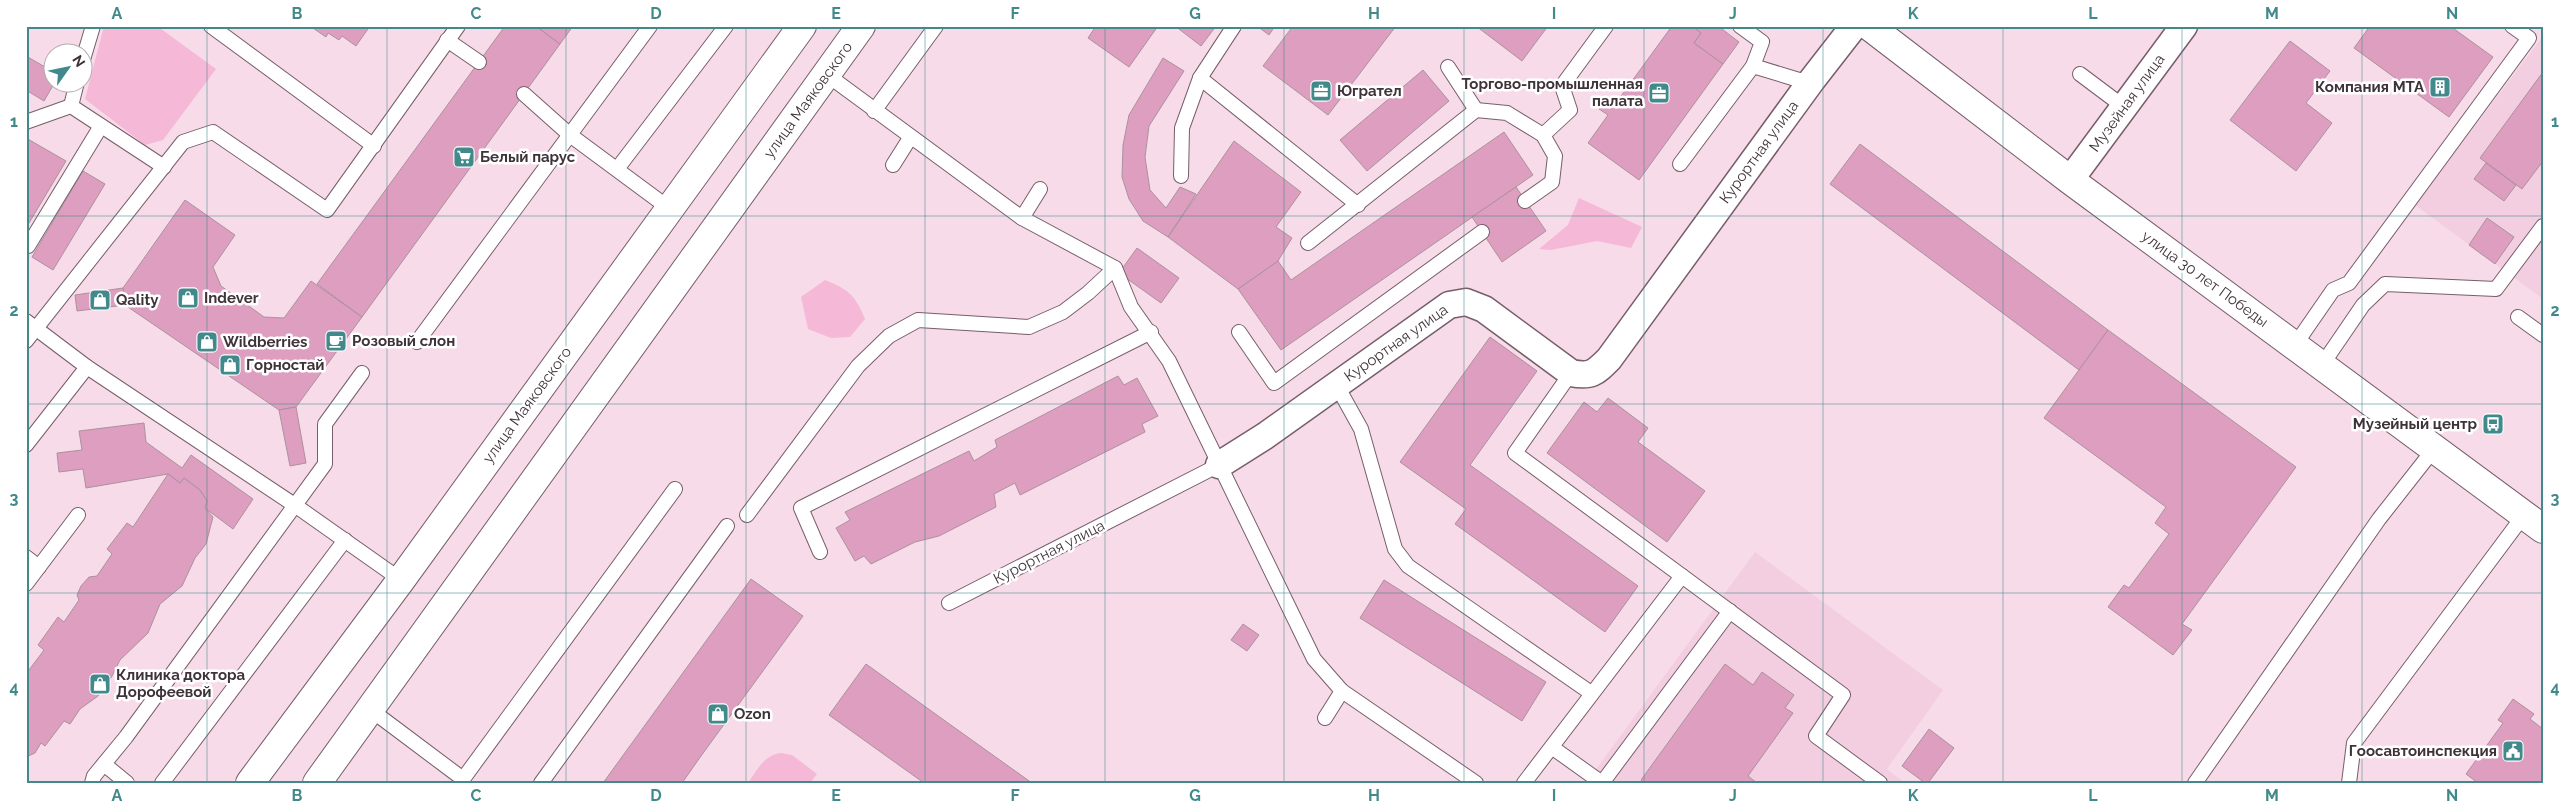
<svg xmlns="http://www.w3.org/2000/svg" width="2569" height="809" font-family="Raleway,sans-serif">
<style>
.built{fill:#f2cee0}
.green{fill:#f5b8d7}
.building{fill:#dd9ebf;stroke:#ac919e}
.lines{fill:none;stroke-linecap:round;stroke-linejoin:round}
.lane-casing{stroke:#775e6a;stroke-width:16}
.street-casing{stroke:#775e6a;stroke-width:29}
.secondary-casing{stroke:#775e6a;stroke-width:30}
.lane{stroke:#fff;stroke-width:14}
.street{stroke:#fff;stroke-width:26}
.secondary{stroke:#fff;stroke-width:28}
.grid{fill:none;stroke:#41898a;stroke-width:1;stroke-opacity:0.55}
.labels{text-anchor:middle;stroke-width:5;stroke-linejoin:round;paint-order:stroke}
.poi-label{font-size:15px;font-weight:bold;fill:#3e3339;stroke:#fff;text-anchor:start}
.street-label{font-size:15px;fill:#3e3339;stroke:#fff}
.neatline{fill:none;stroke:#41898a;stroke-width:2}
.grid-label{font-size:16px;text-anchor:middle;font-weight:bold;fill:#41898a}
</style>
<rect width="100%" height="100%" fill="#f8dbe9"/>
<g class="built">
<polygon points="2543,36 2543,299 2415,205"/>
<polygon points="1755,552 1943,690 1887,769 1905,783 1586,783"/>
</g>
<g class="green">
<polygon points="104,26 157,26 216,69 163,140 145,145 85,99"/>
<polygon points="1579,198 1642,227 1631,248 1597,241 1551,250 1539,249 1568,225"/>
<path d="M825 280C848 289 855 295 865 319L850 337 831 338 808 329 801 297Z"/>
<path d="M781 753 792 755 817 774 810 783H748C757 770 764 755 781 753Z"/>
</g>
<g class="building">
<polygon points="310,26 370,26 356,46 342,36 339,40 328,33 326,37"/>
<polygon points="505,26 536,26 560,44 362,317 317,284"/>
<polygon points="536,26 573,26 560,44"/>
<polygon points="1096,26 1158,26 1129,67 1088,38"/>
<polygon points="1181,26 1216,26 1201,46 1179,29"/>
<polygon points="1257,26 1275,26 1269,35"/>
<polygon points="1293,26 1396,26 1328,115 1263,66"/>
<polygon points="1476,26 1548,26 1522,61"/>
<polygon points="1672,26 1692,26 1701,33 1694,43 1723,64 1639,180 1588,143 1608,115 1599,109 1607,97 1616,103"/>
<polygon points="1692,26 1718,26 1739,42 1723,64 1694,43 1701,33"/>
<polygon points="2370,26 2450,26 2493,57 2449,117 2354,48"/>
<polygon points="2290,41 2330,71 2306,103 2332,123 2296,171 2230,120"/>
<polygon points="26,56 52,71 52,82 55,82 44,101 26,90"/>
<polygon points="1163,58 1184,71 1149,126 1145,157 1150,190 1166,208 1180,187 1196,194 1168,237 1143,221 1129,199 1122,177 1123,145 1129,115"/>
<polygon points="1423,70 1449,101 1367,171 1340,140"/>
<polygon points="2543,72 2543,161 2522,189 2480,158"/>
<polygon points="1504,132 1533,175 1281,350 1238,289 1278,261 1291,280"/>
<polygon points="26,138 66,161 26,228"/>
<polygon points="1234,141 1301,192 1276,227 1292,238 1278,261 1238,289 1168,237"/>
<polygon points="1860,144 2108,330 2079,370 1830,184"/>
<polygon points="2486,163 2516,185 2504,201 2474,179"/>
<polygon points="83,171 105,184 53,270 32,257"/>
<polygon points="1516,187 1546,231 1502,262 1472,217"/>
<polygon points="185,200 235,235 213,267 221,286 264,317 284,318 311,281 362,317 296,407 279,410 125,305 123,288"/>
<polygon points="2487,218 2514,237 2495,264 2469,245"/>
<polygon points="1137,248 1179,278 1161,303 1119,273"/>
<polygon points="123,288 125,305 77,311 75,295"/>
<polygon points="2108,330 2296,467 2182,624 2192,630 2173,655 2108,607 2124,585 2129,588 2169,534 2155,523 2166,507 2044,418"/>
<polygon points="1490,337 1537,371 1470,465 1638,586 1605,632 1455,524 1466,509 1400,462"/>
<polygon points="1118,376 1124,385 1137,378 1158,416 1142,424 1145,432 1020,495 1015,483 994,494 996,507 939,536 915,542 871,564 864,556 855,561 836,528 850,520 845,512 969,451 974,461 997,447 995,440"/>
<polygon points="1608,398 1648,428 1638,442 1705,491 1667,542 1547,453 1584,402 1597,412"/>
<polygon points="296,407 306,463 290,466 279,410"/>
<polygon points="144,423 146,442 182,468 191,455 253,499 233,529 205,508 207,501 200,490 184,478 180,483 168,474 86,488 83,469 59,472 57,453 82,450 79,431"/>
<polygon points="168,474 180,483 184,478 200,490 207,501 205,508 213,517 206,544 195,558 182,586 160,604 148,633 120,660 111,678 98,696 80,709 70,724 64,721 45,746 41,743 35,753 26,757 26,674 44,650 38,645 58,617 64,622 79,600 77,595 81,586 89,577 97,576 112,554 107,549 127,523 133,527"/>
<polygon points="751,579 803,616 701,756 682,783 603,783"/>
<polygon points="1384,580 1546,682 1522,721 1360,618"/>
<polygon points="1243,624 1259,635 1247,651 1231,640"/>
<polygon points="866,664 948,723 1032,783 924,783 829,715"/>
<polygon points="1725,664 1753,685 1762,672 1794,695 1785,708 1793,713 1748,776 1757,783 1644,783 1641,780"/>
<polygon points="2513,699 2534,714 2530,719 2543,729 2543,783 2478,783 2466,774 2503,723 2498,720"/>
<polygon points="1929,729 1954,748 1928,783 1925,783 1902,766"/>
</g>
<g class="lines">
<g class="lane-casing">
<g id="lane">
<polyline points="211,26 374,146"/>
<polyline points="447,40 479,62"/>
<polyline points="82,63 93,26"/>
<polyline points="1753,66 1799,80 1812,80"/>
<polyline points="826,74 1022,218 1115,268 1131,307 1169,361 1314,659 1342,691 1476,783"/>
<polyline points="2080,74 2124,107"/>
<polyline points="1200,78 1358,205"/>
<polyline points="77,82 71,106 164,167"/>
<polyline points="524,94 570,135 670,209"/>
<polyline points="1476,110 1507,113 1543,135 1555,156 1552,182 1525,201"/>
<polyline points="874,111 936,26"/>
<polyline points="26,122 71,106"/>
<polyline points="1543,135 1570,110 1562,86 1606,26"/>
<polyline points="1680,164 1753,66 1762,42 1740,26"/>
<polyline points="893,165 910,138"/>
<polyline points="617,169 726,26"/>
<polyline points="1181,176 1182,128 1200,78 1234,26"/>
<polyline points="1022,218 1040,189"/>
<polyline points="1308,243 1476,110 1448,67"/>
<polyline points="28,246 101,126"/>
<polyline points="2518,317 2543,335"/>
<polyline points="26,321 87,367 296,506 401,580"/>
<polyline points="1239,332 1274,383 1482,232"/>
<polyline points="26,341 183,142 213,132 327,210 458,26"/>
<polyline points="417,342 650,26"/>
<polyline points="2295,345 2333,290 2349,283 2529,38 2512,26"/>
<polyline points="2322,365 2363,305 2385,284 2496,289 2543,226"/>
<polyline points="1336,384 1361,429 1395,549 1408,566 1591,693"/>
<polyline points="26,445 87,367"/>
<polyline points="747,515 858,366 889,336 918,320 1029,327 1063,312 1088,293 1115,268"/>
<polyline points="820,552 801,508 1151,332"/>
<polyline points="26,557 39,567"/>
<polyline points="1682,576 1843,695 1816,736 1880,783"/>
<polyline points="26,584 78,515"/>
<polyline points="949,603 1219,465"/>
<polyline points="371,710 463,779 461,783"/>
<polyline points="1325,718 1342,691"/>
<polyline points="1553,748 1602,783"/>
<polyline points="104,764 127,783"/>
<polyline points="463,779 675,489"/>
<polyline points="92,783 94,776 126,737 325,464 325,424 362,373"/>
<polyline points="162,783 345,540"/>
<polyline points="541,783 727,526"/>
<polyline points="1524,783 1682,576 1515,453 1571,373"/>
<polyline points="1602,783 1730,611"/>
<polyline points="2195,783 2379,519 2434,449"/>
<polyline points="2349,783 2354,743 2524,515"/>
</g>
</g>
<g class="street-casing">
<g id="street">
<polyline points="2070,180 2184,26"/>
<path d="M1219 465 1265 436 1449 305 1466 302 1484 309 1571 373C1591 377 1595 373 1609 359L1812 80 1854 26"/>
</g>
</g>
<g class="secondary-casing">
<g id="secondary">
<polyline points="1869,26 2070,180 2543,529"/>
<polyline points="250,783 401,580 802,26"/>
<polyline points="317,783 861,26"/>
</g>
</g>
<use href="#lane" class="lane"/>
<use href="#street" class="street"/>
<use href="#secondary" class="secondary"/>
</g>
<path class="grid" d="M207 26V783M387 26V783M566 26V783M746 26V783M925 26V783M1105 26V783M1284 26V783M1464 26V783M1644 26V783M1823 26V783M2003 26V783M2182 26V783M2362 26V783M26 216H2543M26 404H2543M26 593H2543"/>
<defs>
<g id="building-square" transform="scale(1.125)"><rect x="-9" y="-9" width="18" height="18" rx="4" fill="#41898a" stroke="#fff"/><path d="M-4-6H4V6H1V3H-1V6H-4ZM-2.5-4.3h1.7v1.8h-1.7ZM.8-4.3h1.7v1.8H.8ZM-2.5-1h1.7V.8h-1.7ZM.8-1h1.7V.8H.8Z" fill="#fff"/></g>
<g id="office-square" transform="scale(1.125)"><rect x="-9" y="-9" width="18" height="18" rx="4" fill="#41898a" stroke="#fff"/><path d="M-6-3h4V-5.5h4V-3h4V5H-6ZM-1-4.5V-3h2v-1.5ZM-6 0V1H6V0Z" fill="#fff"/></g>
<g id="supermarket-square" transform="scale(1.125)"><rect x="-9" y="-9" width="18" height="18" rx="4" fill="#41898a" stroke="#fff"/><path d="M-6-5.5h2.5l.6 2H6L4.5 2H-2.5L-4.4-4H-6ZM-1.5 3.2a1.3 1.3 0 1 0 .1 0ZM3 3.2a1.3 1.3 0 1 0 .1 0Z" fill="#fff"/></g>
<g id="shop-square" transform="scale(1.125)"><rect x="-9" y="-9" width="18" height="18" rx="4" fill="#41898a" stroke="#fff"/><path d="M-5-2.5h2.3a2.7 3.5 0 0 1 5.4 0H5L5.5 6h-11ZM-1.5-2.5h3a1.5 2.3 0 0 0-3 0Z" fill="#fff"/></g>
<g id="cafe-square" transform="scale(1.125)"><rect x="-9" y="-9" width="18" height="18" rx="4" fill="#41898a" stroke="#fff"/><path d="M-5.5-4.5H6V0H3Q3 3.5 0 3.5H-2.5Q-5.5 3.5-5.5 0ZM3-3.2v2h1.7v-2ZM-6 4.5H4V6H-6Z" fill="#fff"/></g>
<g id="bus-square" transform="scale(1.125)"><rect x="-9" y="-9" width="18" height="18" rx="4" fill="#41898a" stroke="#fff"/><path d="M-5-6H5V4H4V6H2V4H-2V6H-4V4H-5ZM-3.5-4V0h7V-4ZM-3.5 1.2v1.5H-2V1.2ZM2 1.2v1.5H3.5V1.2Z" fill="#fff"/></g>
<g id="civic-square" transform="scale(1.125)"><rect x="-9" y="-9" width="18" height="18" rx="4" fill="#41898a" stroke="#fff"/><path d="M-.6-6.5H3V-4.5H.6V-3L4-1V1h2V6H-6V1h2V-1L-.6-3ZM-1.2 2.5V6h2.4V2.5Z" fill="#fff"/></g>
</defs>
<g fill-rule="evenodd">
<use href="#building-square" x="2440" y="87"/>
<use href="#office-square" x="1321" y="91"/>
<use href="#office-square" x="1659" y="93"/>
<use href="#supermarket-square" x="464" y="157"/>
<use href="#shop-square" x="188" y="298"/>
<use href="#shop-square" x="100" y="300"/>
<use href="#cafe-square" x="336" y="341"/>
<use href="#shop-square" x="207" y="342"/>
<use href="#shop-square" x="230" y="365"/>
<use href="#bus-square" x="2493" y="424"/>
<use href="#shop-square" x="100" y="684"/>
<use href="#shop-square" x="718" y="714"/>
<use href="#civic-square" x="2513" y="751"/>
</g>
<g class="labels">
<g class="poi-label">
<text x="1643" y="89" text-anchor="end">Торгово-промышленная<tspan x="1643" dy="17">палата</tspan></text>
<text x="2424" y="92" text-anchor="end">Компания MTA</text>
<text x="1337" y="96">Югрател</text>
<text x="480" y="162">Белый парус</text>
<text x="204" y="303">Indever</text>
<text x="116" y="305">Qality</text>
<text x="352" y="346">Розовый слон</text>
<text x="223" y="347">Wildberries</text>
<text x="246" y="370">Горностай</text>
<text x="2477" y="429" text-anchor="end">Музейный центр</text>
<text x="116" y="680">Клиника доктора<tspan x="116" dy="17">Дорофеевой</tspan></text>
<text x="734" y="719">Ozon</text>
<text x="2497" y="756" text-anchor="end">Гоосавтоинспекция</text>
</g>
<g class="street-label">
<text transform="translate(808 100) rotate(-54)" y="5">улица Маяковского</text>
<text transform="translate(2127 103) rotate(-54)" y="5">Музейная улица</text>
<text transform="translate(1759 152) rotate(-54)" y="5">Курортная улица</text>
<text transform="translate(2205 279) rotate(36)" y="5">улица 30 лет Победы</text>
<text transform="translate(1396 343) rotate(-35)" y="5">Курортная улица</text>
<text transform="translate(527 405) rotate(-54)" y="5">улица Маяковского</text>
<text transform="translate(1049 552) rotate(-27)" y="5">Курортная улица</text>
</g>
</g>
<rect width="2569" height="809" fill="none" stroke="#ffffff" stroke-width="55"/>
<g transform="translate(68 68) rotate(57)"><circle r="24" fill="#ffffff" stroke="#b2adb0"/>
<path d="M0-4L9 19L0 12L-9 19Z" fill="#41898a"/>
<text y="-8" font-size="14" font-weight="bold" text-anchor="middle" fill="#3e3339">N</text>
</g>
<rect x="28" y="28" width="2514" height="754" class="neatline"/>
<g class="grid-label">
<text x="117" y="19">A</text>
<text x="297" y="19">B</text>
<text x="476" y="19">C</text>
<text x="656" y="19">D</text>
<text x="836" y="19">E</text>
<text x="1015" y="19">F</text>
<text x="1195" y="19">G</text>
<text x="1374" y="19">H</text>
<text x="1554" y="19">I</text>
<text x="1733" y="19">J</text>
<text x="1913" y="19">K</text>
<text x="2093" y="19">L</text>
<text x="2272" y="19">M</text>
<text x="2452" y="19">N</text>
<text x="14" y="127">1</text>
<text x="2555" y="127">1</text>
<text x="14" y="316">2</text>
<text x="2555" y="316">2</text>
<text x="14" y="504">3</text>
<text x="2555" y="504">3</text>
<text x="14" y="693">4</text>
<text x="2555" y="693">4</text>
<text x="117" y="801">A</text>
<text x="297" y="801">B</text>
<text x="476" y="801">C</text>
<text x="656" y="801">D</text>
<text x="836" y="801">E</text>
<text x="1015" y="801">F</text>
<text x="1195" y="801">G</text>
<text x="1374" y="801">H</text>
<text x="1554" y="801">I</text>
<text x="1733" y="801">J</text>
<text x="1913" y="801">K</text>
<text x="2093" y="801">L</text>
<text x="2272" y="801">M</text>
<text x="2452" y="801">N</text>
</g>
</svg>
